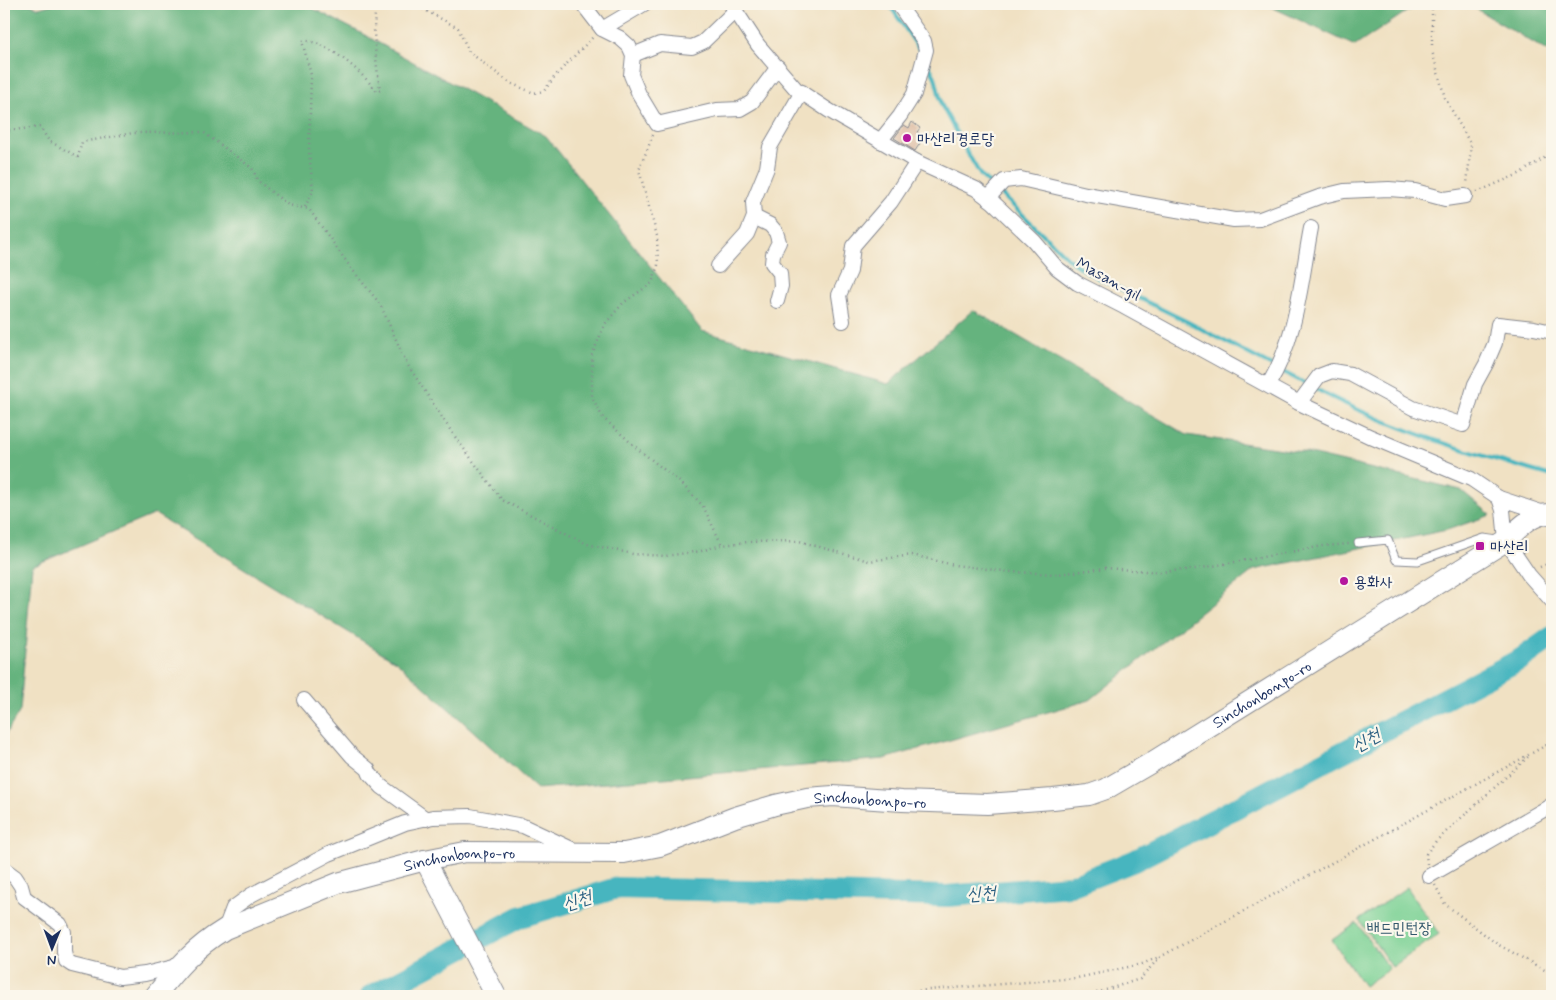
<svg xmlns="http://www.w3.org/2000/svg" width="1556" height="1000" font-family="Mynerve,'Poor Story',sans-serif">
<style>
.green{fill:#7cd194;stroke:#4c8079}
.forest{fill:#65b37e;stroke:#40716e}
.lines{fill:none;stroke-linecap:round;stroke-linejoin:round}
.stream{stroke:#46b5bf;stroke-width:4}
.river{stroke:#46b5bf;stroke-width:22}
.building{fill:#d0a283}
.lane-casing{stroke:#868890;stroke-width:9}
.street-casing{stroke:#868890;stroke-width:16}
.secondary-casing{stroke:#868890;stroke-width:22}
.path{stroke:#868890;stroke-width:2.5;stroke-dasharray:1 4;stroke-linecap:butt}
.lane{stroke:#fff;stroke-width:7}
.street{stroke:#fff;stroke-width:14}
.secondary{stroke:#fff;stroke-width:20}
.poi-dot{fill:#b5179e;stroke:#fbf7ec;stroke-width:2}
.labels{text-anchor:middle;stroke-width:4.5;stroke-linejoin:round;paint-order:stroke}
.poi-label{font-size:16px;fill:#1b2f5e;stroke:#fbf7ec;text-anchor:start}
.street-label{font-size:16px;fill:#1b2f5e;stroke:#fbf7ec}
.park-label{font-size:16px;fill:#33586c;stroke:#fbf7ec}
.water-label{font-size:18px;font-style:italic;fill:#2a5e80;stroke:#fbf7ec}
</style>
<rect width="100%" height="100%" fill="#fbf7ec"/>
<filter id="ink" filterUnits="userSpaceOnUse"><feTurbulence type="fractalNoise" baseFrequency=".02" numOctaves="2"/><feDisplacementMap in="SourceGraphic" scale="10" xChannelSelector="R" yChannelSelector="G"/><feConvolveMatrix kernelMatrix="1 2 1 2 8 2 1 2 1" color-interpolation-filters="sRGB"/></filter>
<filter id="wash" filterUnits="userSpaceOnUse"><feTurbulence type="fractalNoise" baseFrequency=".0096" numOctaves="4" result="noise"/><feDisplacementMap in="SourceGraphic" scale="20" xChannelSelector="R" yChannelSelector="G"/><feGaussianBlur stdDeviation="1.12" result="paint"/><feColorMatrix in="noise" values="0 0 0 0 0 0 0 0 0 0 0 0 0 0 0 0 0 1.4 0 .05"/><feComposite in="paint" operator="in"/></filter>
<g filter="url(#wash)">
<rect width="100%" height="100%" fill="#f0e1c3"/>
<g class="green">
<polygon points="1407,887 1439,934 1392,967 1359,920"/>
<polygon points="1357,923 1389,969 1364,986 1332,940"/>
</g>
<g class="forest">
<polygon points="4,4 29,4 39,8 53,4 304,4 361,33 546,136 702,331 888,384 973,310 1187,435 1302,452 1461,490 1491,515 1447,530 1254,570 1090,700 884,759 537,789 397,662 155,514 32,566 20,711 4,737"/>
<polygon points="1265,4 1424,4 1406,12 1355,46"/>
<polygon points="1468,4 1552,4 1552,54"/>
</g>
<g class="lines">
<g class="stream">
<polyline points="889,4 921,52"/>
<polyline points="927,62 935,77 942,106 964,147 981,176 993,187"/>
<polyline points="998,191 1073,263 1092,275 1188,322 1308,385"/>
<path d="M1314 388C1388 428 1471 453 1552 476"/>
</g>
<polyline class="river" points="371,996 520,917 617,888 947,896 1070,886 1134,861 1521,659 1552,637"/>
</g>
<g id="blocks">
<polygon class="building" points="912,122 920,128 917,132 924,137 915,151 894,138 904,125 909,128"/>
</g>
</g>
<g filter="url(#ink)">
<use href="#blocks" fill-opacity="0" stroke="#868890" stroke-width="1"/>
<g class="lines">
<g class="lane-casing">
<polyline id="lane" points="1358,543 1388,540 1396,560 1418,561 1484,538 1498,540"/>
</g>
<g class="street-casing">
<g id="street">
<polyline points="731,4 758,45 796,89 828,110 917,162 976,189 993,202 1034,241 1057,268 1077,283 1124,307 1299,403 1371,437 1471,479 1499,498"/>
<polyline points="585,7 602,29 620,38 629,46 633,55 631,75 639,94 657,124 717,110 740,109 752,102 778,67"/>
<polyline points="602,29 644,4"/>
<polyline points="633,55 660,44 692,47 703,42 736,10"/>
<polyline points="880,141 900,116 914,94 926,50 924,41 898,4"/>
<polyline points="988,198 1004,181 1021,179 1086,194 1234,220 1260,219 1319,197 1344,191 1389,189 1415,191 1445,199 1465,196"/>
<polyline points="754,217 770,225 776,232 779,242 773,254 772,263 780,273 781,286 777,301"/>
<polyline points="718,266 747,234 754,217 753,202 767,168 770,147 802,92"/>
<polyline points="843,321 839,295 850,271 853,246 891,202 917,162"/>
<path d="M1268 385C1297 339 1301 280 1311 228"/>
<polyline points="1299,403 1319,376 1332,371 1350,374 1413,408 1463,425 1475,384 1486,364 1495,343 1498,324 1534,328 1552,332"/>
<polyline points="1547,514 1499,498 1503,510 1506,541 1529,575 1552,601"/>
<polyline points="304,700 352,756 368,769 370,774 382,787 426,819"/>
<polyline points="4,869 15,877 21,886 24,897 60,924 64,932 64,952 66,961 72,965 120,977 145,974 178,966"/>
<polyline points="1429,876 1552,805"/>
<polyline points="225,929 233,908 251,895 329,854 405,823 433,817 470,816 523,826 574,850"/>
</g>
</g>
<g class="secondary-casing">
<g id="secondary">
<polyline points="425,860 496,996"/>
<path id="s1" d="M155 996C177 968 194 948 225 929L338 883 425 860 465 852 624 853 660 846 735 817 775 805 807 798 833 796 902 801 987 804 1053 799 1089 795 1106 789 1149 764 1506 541C1519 528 1532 513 1552 514"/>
</g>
</g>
<g class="path">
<polyline points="414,4 458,28 469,52 510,83 534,93 544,91 555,76 593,37"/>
<polyline points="1432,4 1432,51 1445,98 1471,145 1467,184"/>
<polyline points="4,131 40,127 49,141 78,157 82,142 133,133 203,132 252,168 258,181 288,205 309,209 351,268 380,304 407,364 453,434 502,500 587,544 633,554 665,556 701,551 722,545 748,542 799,541 869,561 912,555 954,565 1012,572 1058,574 1105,568 1160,572 1196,569 1323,546 1349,544"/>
<polyline points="653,135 639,170 657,236 658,265 652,283 623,303 605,324 592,355 592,397 603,418 638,449 681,483 703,506 722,545"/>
<polyline points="1477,192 1519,174 1552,153"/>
<path d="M305 207 313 191 309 151 311 75 302 41C325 38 365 75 377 92L380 90C377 70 375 51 374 31 374 21 376 14 374 4"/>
<polyline points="1540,567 1552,562"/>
<polyline points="1427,864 1426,854 1436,841 1529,756"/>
<polyline points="1435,885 1445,904 1497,944 1552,974"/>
<polyline points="854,996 1077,978 1142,964 1159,957"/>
<polyline points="1087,996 1140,979 1160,957 1552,742"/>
</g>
<use href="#lane" class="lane"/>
<use href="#street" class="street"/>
<use href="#secondary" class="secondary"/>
</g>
</g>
<g class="poi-dot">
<circle cx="907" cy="138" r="5"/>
<rect x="1475" y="541" width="10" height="10" rx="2.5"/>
<circle cx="1344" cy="581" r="5"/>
</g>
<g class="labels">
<g class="poi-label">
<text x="917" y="144">마산리경로당</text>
<text x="1490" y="552">마산리</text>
<text x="1354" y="587">용화사</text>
</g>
<g class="street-label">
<text transform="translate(1109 278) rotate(29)" y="6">Masan-gil</text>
<text dy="6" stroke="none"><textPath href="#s1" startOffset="1184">Sinchonbonpo-ro</textPath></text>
<text dy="6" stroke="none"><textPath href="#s1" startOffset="764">Sinchonbonpo-ro</textPath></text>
<text dy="6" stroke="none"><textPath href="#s1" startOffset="344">Sinchonbonpo-ro</textPath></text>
</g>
<g class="park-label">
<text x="1399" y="933">배드민턴장</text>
</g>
<g class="water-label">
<text transform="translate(1366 740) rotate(-28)" y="6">신천</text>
<text transform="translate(981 893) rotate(-4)" y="6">신천</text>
<text transform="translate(577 900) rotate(-17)" y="6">신천</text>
</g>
</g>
<rect width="1556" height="1000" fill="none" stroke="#fbf7ec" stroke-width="20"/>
<g transform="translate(52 948) rotate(181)" stroke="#fbf7ec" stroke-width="4" paint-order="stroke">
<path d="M0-4L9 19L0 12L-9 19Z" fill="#1b2f5e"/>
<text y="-8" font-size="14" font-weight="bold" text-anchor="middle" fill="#1b2f5e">N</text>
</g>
</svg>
